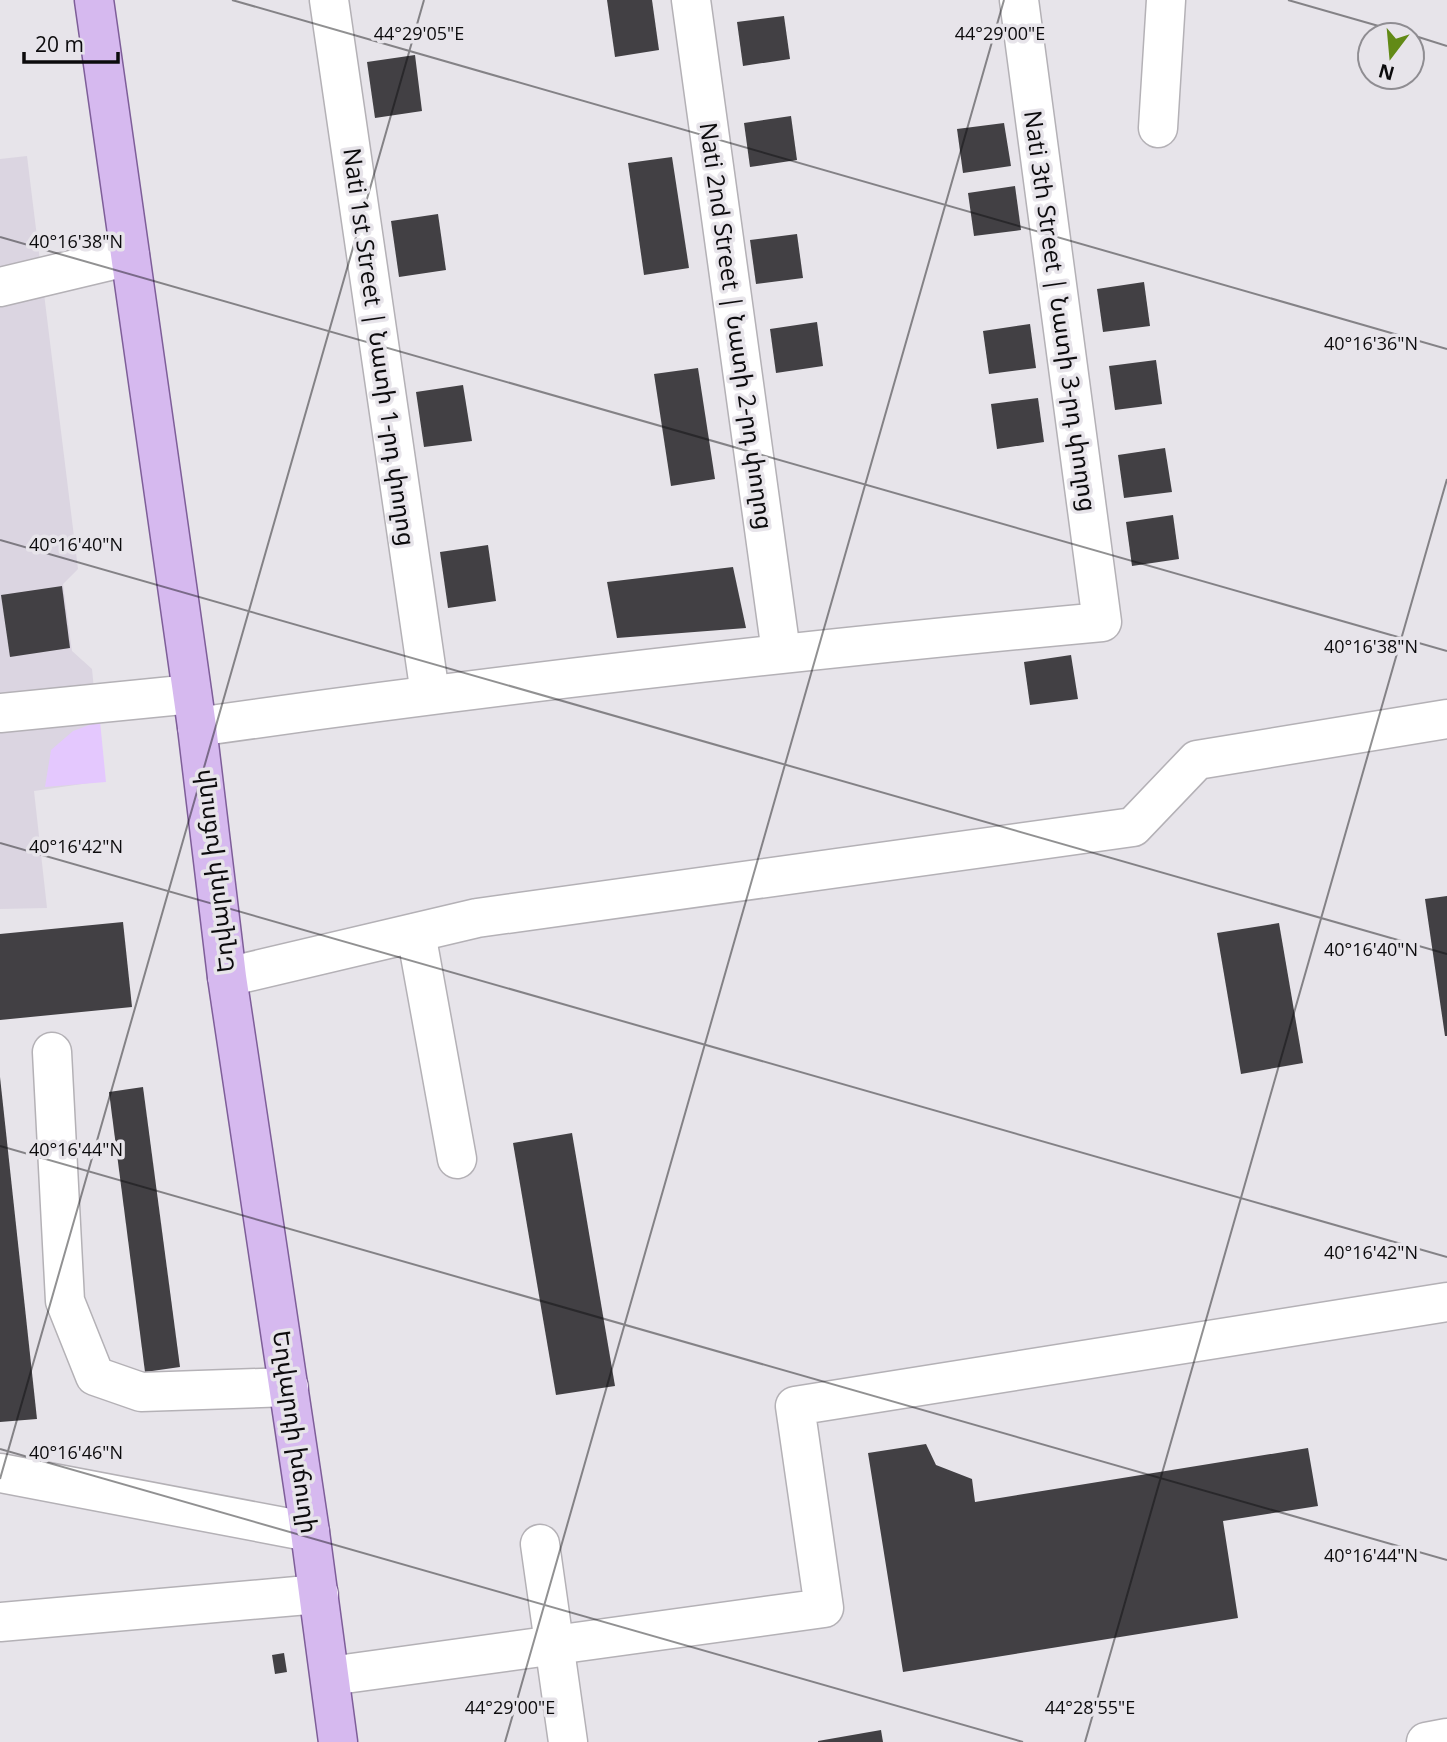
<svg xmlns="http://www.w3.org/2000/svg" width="1447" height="1742" font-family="'Open Sans','Noto Sans Armenian',sans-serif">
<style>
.built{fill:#dbd5e1}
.green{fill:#e4c8fe}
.building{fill:#424044}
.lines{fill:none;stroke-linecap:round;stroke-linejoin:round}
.minor-casing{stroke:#b4b1b6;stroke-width:41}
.major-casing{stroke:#7e5e99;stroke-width:41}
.minor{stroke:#fff;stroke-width:38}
.major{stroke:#d6b9ef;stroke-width:38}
.ticks{fill:none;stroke:#0c0b0d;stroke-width:2;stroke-opacity:0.45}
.labels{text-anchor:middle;stroke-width:7;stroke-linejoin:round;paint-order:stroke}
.street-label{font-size:24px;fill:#0c0b0d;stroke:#e7e4ea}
.ticks-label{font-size:18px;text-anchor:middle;fill:#0c0b0d;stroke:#e7e4ea;stroke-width:7;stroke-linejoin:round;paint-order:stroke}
</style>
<rect width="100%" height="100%" fill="#e7e4ea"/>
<polygon class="built" points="27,156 78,569 63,584 72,651 92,669 103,781 34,791 47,908 0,909 0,159"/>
<polygon class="green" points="100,721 106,782 45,787 51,750 73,731"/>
<g class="building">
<polygon points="607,0 652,0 659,50 615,57"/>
<polygon points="784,16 790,59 743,66 737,22"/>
<polygon points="415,55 422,111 375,118 367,62"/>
<polygon points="791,116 797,160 750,167 744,123"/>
<polygon points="1004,123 1011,166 963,173 957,129"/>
<polygon points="672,157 689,268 644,275 628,163"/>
<polygon points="1015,186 1021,230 974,236 968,193"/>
<polygon points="438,214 446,270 399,277 391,221"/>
<polygon points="797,234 803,278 756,284 750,240"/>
<polygon points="1144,282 1150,326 1103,332 1097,289"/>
<polygon points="817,322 823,366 776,373 770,329"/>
<polygon points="1030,324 1036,368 989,374 983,331"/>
<polygon points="1156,360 1162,404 1115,410 1109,366"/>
<polygon points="698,368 715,479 671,486 654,374"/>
<polygon points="463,385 472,441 424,447 416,392"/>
<polygon points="1038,398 1044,442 997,449 991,404"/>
<polygon points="1165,448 1172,492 1124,498 1118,455"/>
<polygon points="1173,515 1179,559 1132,566 1126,522"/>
<polygon points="488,545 496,601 448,608 440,552"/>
<polygon points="733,567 746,628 617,638 607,582"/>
<polygon points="62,586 70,648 10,657 1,595"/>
<polygon points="1071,655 1078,699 1030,705 1024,662"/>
<polygon points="1447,896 1447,1036 1445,1036 1425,899"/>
<polygon points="123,922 132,1007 0,1020 0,934"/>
<polygon points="1279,923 1303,1063 1241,1074 1217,933"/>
<polygon points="0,1077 37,1419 0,1422"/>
<polygon points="143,1087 180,1367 145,1372 109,1092"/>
<polygon points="572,1133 615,1386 556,1395 513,1143"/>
<polygon points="926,1444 936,1465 972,1479 975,1502 1308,1448 1318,1506 1223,1521 1238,1618 903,1672 868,1453"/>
<polygon points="284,1653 287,1672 275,1674 272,1655"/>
<polygon points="881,1730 883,1742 818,1742 818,1741"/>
</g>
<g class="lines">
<g class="minor-casing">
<g id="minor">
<polyline points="329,0 430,694"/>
<polyline points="691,0 781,652"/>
<polyline points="1158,128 1166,0"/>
<polyline points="0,287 130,256"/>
<polyline points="0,713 192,694"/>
<path d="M197 727C498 684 799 650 1102 622L1019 0"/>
<polyline points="416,933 457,1159"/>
<polyline points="227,977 477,918 1133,827 1197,760 1447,719"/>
<polyline points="52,1052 65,1301 95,1376 141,1392 289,1387"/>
<polyline points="0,1473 310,1532"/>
<polyline points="540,1544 568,1742"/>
<polyline points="0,1622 319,1594"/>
<polyline points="330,1676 824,1608 795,1406 1447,1302"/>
<polyline points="1426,1742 1447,1738"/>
</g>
</g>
<g class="major-casing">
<polyline id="major" points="94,0 197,727 227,977 310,1532 338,1742"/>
</g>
<use href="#minor" class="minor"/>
<use href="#major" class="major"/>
</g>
<path class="ticks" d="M232 0 1447 349M1288 0 1410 35M1412 35 1447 46M0 237 1447 651M0 540 1447 954M0 843 1447 1257M0 1146 1447 1560M0 1449 1023 1742M0 1479 424 0M505 1742 1004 0M1085 1742 1447 479"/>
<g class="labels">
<g class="street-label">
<text transform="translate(1060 311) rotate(82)" y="8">Nati 3th Street | Նատի 3-րդ փողոց</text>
<text transform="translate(736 326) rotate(82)" y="8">Nati 2nd Street | Նատի 2-րդ փողոց</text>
<text transform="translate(379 347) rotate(82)" y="8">Nati 1st Street | Նատի 1-րդ փողոց</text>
<text transform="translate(214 871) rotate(-97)" y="8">Եղվարդի խճուղի</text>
<text transform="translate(295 1432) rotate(82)" y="8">Եղվարդի խճուղի</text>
</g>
</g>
<g class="ticks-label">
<text x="419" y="40">44°29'05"E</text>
<text x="1000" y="40">44°29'00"E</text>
<text x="76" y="248">40°16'38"N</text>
<text x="1371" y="350">40°16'36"N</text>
<text x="76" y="551">40°16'40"N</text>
<text x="1371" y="653">40°16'38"N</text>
<text x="76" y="853">40°16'42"N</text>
<text x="1371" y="956">40°16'40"N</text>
<text x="76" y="1156">40°16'44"N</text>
<text x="1371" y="1259">40°16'42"N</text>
<text x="76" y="1459">40°16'46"N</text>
<text x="1371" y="1562">40°16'44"N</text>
<text x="510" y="1714">44°29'00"E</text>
<text x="1090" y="1714">44°28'55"E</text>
</g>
<g transform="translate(1391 56) rotate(196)"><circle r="33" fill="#e7e4ea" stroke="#8f8d92" stroke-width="2"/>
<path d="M0-5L12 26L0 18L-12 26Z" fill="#628a16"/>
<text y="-10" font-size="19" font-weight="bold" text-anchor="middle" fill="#0c0b0d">N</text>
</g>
<path d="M24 52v10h94v-10" fill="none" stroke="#0c0b0d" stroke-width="3.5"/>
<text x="35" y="52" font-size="21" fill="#0c0b0d" stroke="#e7e4ea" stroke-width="5" paint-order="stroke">20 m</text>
</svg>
